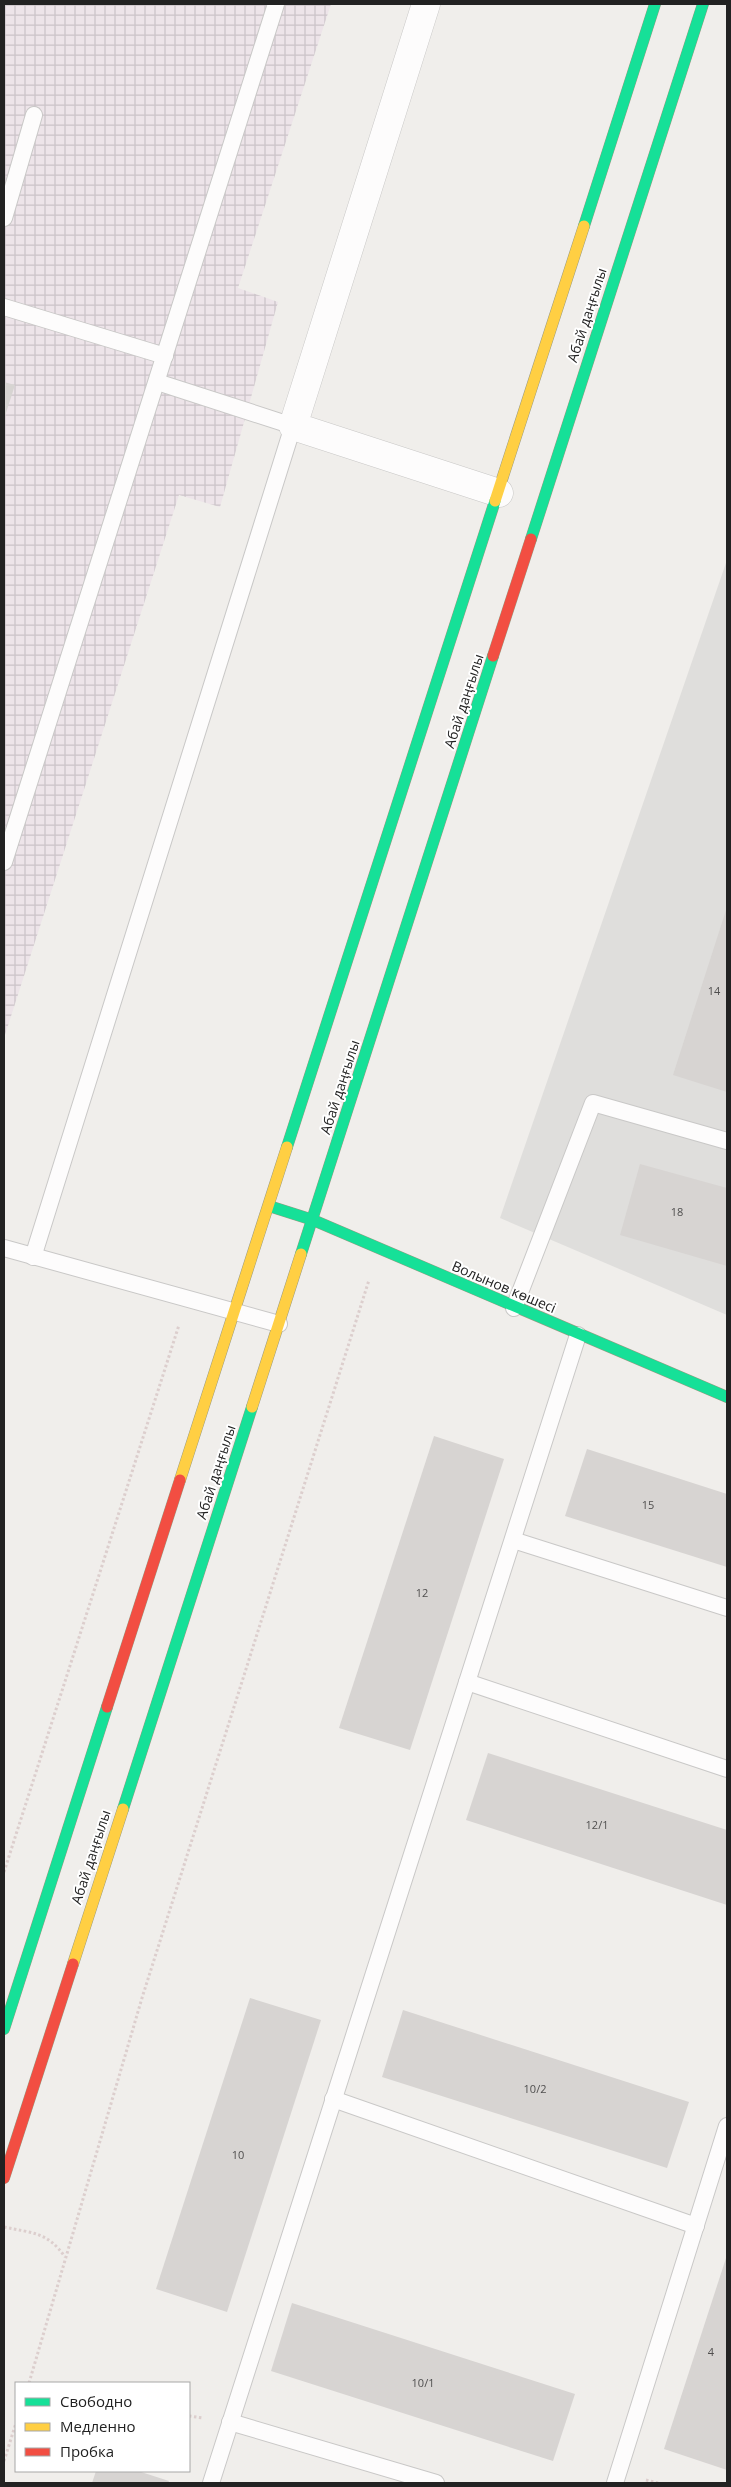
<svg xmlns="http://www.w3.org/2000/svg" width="731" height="2487" font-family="'Open Sans',sans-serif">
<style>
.residential{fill:#dfdedc}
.industrial{fill:url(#industrial-grid)}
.building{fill:#d7d4d2}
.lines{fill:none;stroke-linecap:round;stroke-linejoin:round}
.lane-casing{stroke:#c9c8c7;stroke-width:18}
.street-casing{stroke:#c9c8c7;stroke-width:29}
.fast-casing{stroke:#999a82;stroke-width:12}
.slow-casing{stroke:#999a82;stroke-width:12}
.jam-casing{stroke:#999a82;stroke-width:12}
.path{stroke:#dccecd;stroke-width:3;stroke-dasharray:2.5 2.5;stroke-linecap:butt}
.lane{stroke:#fdfcfc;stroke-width:16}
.street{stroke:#fdfcfc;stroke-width:28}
.fast{stroke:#16e098;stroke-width:11}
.slow{stroke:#ffcf43;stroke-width:11}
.jam{stroke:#f24e42;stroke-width:11}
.labels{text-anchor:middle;stroke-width:4;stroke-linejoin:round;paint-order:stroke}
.number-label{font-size:11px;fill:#4f4e4e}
.street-label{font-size:14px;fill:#222;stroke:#fff}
</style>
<defs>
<pattern id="industrial-grid" width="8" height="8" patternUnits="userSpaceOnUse" patternTransform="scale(1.25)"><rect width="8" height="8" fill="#ede4e9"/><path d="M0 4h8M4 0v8" fill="none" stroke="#cbc3c8"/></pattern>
</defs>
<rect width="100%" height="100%" fill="#f0eeeb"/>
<polygon class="residential" points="727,560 727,1315 500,1218"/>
<polygon class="industrial" points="4,4 331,4 238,288 278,302 220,507 179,495 4,1038"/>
<g class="building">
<polygon points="4,382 15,385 4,419"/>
<polygon points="727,907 727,1092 673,1075"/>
<polygon points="640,1164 727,1188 727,1266 620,1235"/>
<polygon points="434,1436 504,1459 410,1750 339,1728"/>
<polygon points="587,1449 727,1494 727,1567 565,1516"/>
<polygon points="488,1753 727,1830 727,1905 466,1820"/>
<polygon points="250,1998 321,2020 227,2312 156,2289"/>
<polygon points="403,2010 689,2102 667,2168 382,2077"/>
<polygon points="727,2255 727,2470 664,2449"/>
<polygon points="292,2303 575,2394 553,2461 271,2371"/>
<polygon points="96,2471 138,2471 169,2481 168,2483 92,2483"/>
</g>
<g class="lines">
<g class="lane-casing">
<g id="lane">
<polyline points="4,218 34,115"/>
<polyline points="4,307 165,356"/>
<polyline points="4,862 276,4"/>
<polyline points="4,1248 279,1324"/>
<polyline points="33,1257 293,426 157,382"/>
<polyline points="514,1308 593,1103 727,1141"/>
<polyline points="513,1540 727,1608"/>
<polyline points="467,1682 727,1769"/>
<polyline points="333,2099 696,2226"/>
<polyline points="230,2422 436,2483"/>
<polyline points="211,2483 578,1335"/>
<polyline points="615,2483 727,2126"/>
</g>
</g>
<g class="street-casing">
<polyline id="street" points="426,4 293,426 499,493"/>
</g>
<g class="fast-casing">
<g id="fast">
<polyline points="584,226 655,4"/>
<polyline points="531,539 703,4"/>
<polyline points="287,1147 495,501"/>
<polyline points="269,1206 313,1220 727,1397"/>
<polyline points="301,1254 493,656"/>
<polyline points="123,1809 252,1407"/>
<polyline points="4,2029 107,1707"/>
</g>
</g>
<g class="slow-casing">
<g id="slow">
<polyline points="495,501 584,226"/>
<polyline points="252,1407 301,1254"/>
<polyline points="180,1480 287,1147"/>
<polyline points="73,1964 123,1809"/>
</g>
</g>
<g class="jam-casing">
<g id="jam">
<polyline points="493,656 531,539"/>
<polyline points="107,1707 180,1480"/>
<polyline points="4,2178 73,1964"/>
</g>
</g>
<g class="path">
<polyline points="4,1872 179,1325"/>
<path d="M4 2227C32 2233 48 2232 65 2257"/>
<polyline points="29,2383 142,1998 369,1280"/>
<polyline points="189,2416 203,2418"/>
<polyline points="4,2461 16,2423"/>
<polyline points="646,2480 658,2483"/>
</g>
<use href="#lane" class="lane"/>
<use href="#street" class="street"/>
<use href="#fast" class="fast"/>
<use href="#slow" class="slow"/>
<use href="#jam" class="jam"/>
</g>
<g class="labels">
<g class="number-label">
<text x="714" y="995">14</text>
<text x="677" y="1216">18</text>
<text x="648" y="1509">15</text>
<text x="422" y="1597">12</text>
<text x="597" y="1829">12/1</text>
<text x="535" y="2093">10/2</text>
<text x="238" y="2159">10</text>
<text x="711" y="2356">4</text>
<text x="423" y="2387">10/1</text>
</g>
<g class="street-label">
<text transform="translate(587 315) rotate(-72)" y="5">Абай даңғылы</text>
<text transform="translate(464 701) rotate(-72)" y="5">Абай даңғылы</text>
<text transform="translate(340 1087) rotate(-72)" y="5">Абай даңғылы</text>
<text transform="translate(504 1287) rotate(23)" y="5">Волынов көшесі</text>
<text transform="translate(216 1472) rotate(-72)" y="5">Абай даңғылы</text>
<text transform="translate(91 1857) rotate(-72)" y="5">Абай даңғылы</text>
</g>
</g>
<rect width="731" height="2487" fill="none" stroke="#222222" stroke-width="10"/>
<rect x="15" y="2382" width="175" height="90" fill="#ffffff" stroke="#a7a7a7"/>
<rect x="25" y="2398" width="25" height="8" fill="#16e098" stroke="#a7a7a7"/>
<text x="60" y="2407" font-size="15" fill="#222222">Свободно</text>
<rect x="25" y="2423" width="25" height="8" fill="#ffcf43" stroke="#a7a7a7"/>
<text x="60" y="2432" font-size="15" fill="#222222">Медленно</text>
<rect x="25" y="2448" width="25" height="8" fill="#f24e42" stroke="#a7a7a7"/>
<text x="60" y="2457" font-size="15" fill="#222222">Пробка</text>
</svg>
